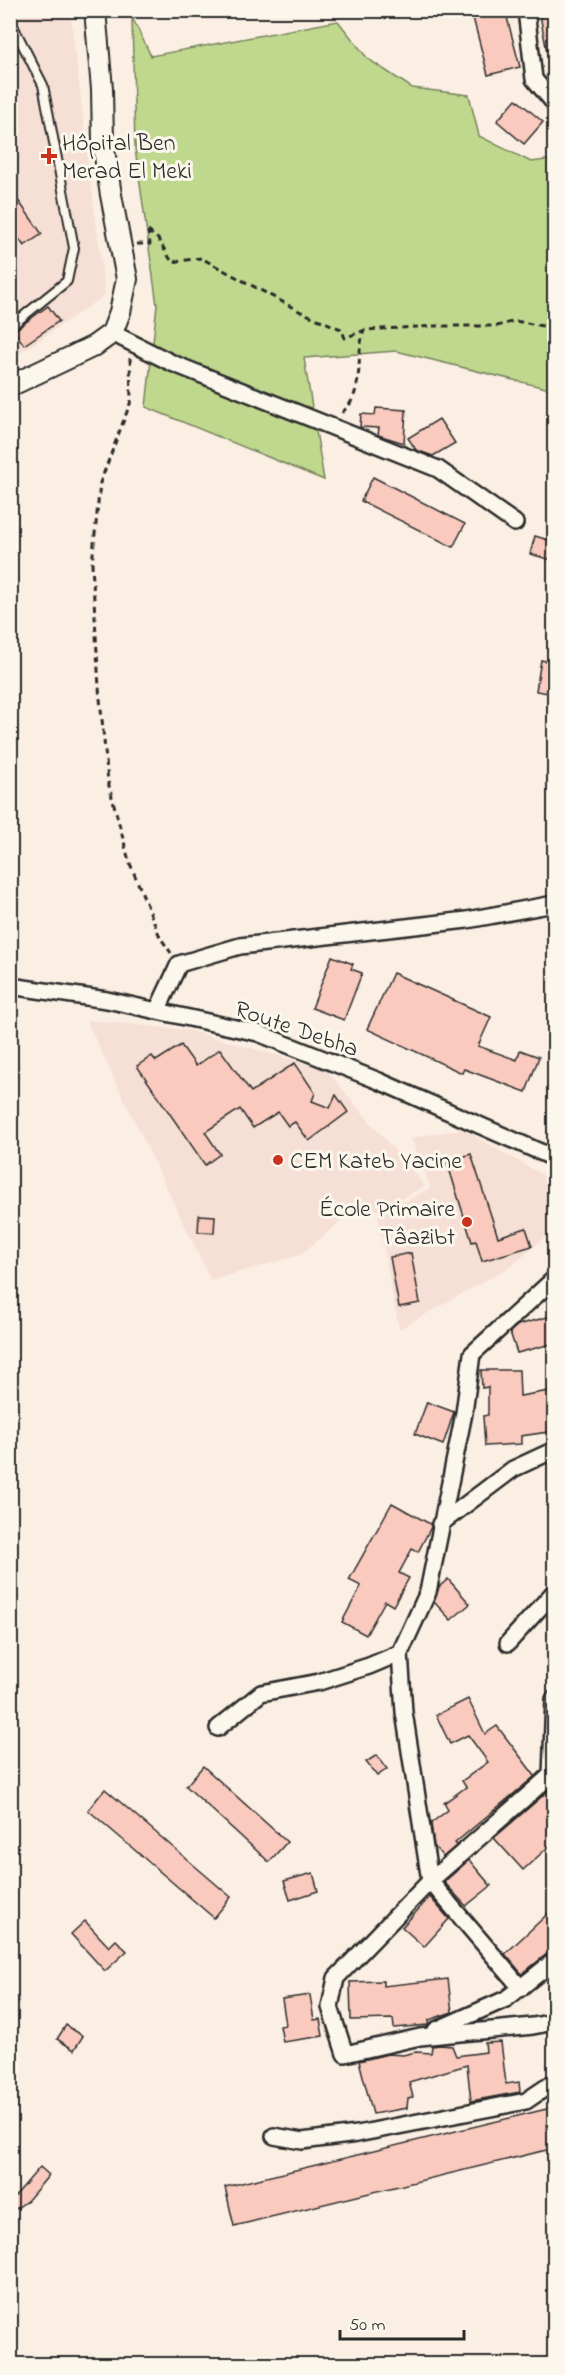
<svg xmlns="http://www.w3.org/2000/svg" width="565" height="2375" font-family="'Indie Flower',sans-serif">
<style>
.built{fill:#f6dfd5}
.green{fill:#c0d88e;stroke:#76825c;stroke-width:1.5}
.building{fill:#f9cabd;stroke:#2b2b2b;stroke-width:1.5}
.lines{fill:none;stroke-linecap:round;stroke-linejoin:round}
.service-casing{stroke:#2b2b2b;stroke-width:12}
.minor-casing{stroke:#2b2b2b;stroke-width:20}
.tertiary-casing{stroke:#2b2b2b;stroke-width:24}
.path{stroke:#2b2b2b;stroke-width:3;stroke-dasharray:6 4.5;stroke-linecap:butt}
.service{stroke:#fbf7ec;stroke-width:8}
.minor{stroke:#fbf7ec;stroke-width:15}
.tertiary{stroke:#fbf7ec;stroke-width:20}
.poi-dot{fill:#c8321e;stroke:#fbf7ec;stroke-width:2}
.labels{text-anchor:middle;stroke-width:6;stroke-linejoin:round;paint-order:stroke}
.poi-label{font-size:24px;fill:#2b2b2b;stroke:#fbf7ec;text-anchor:start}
.street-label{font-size:24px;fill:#2b2b2b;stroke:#fbf7ec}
</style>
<rect width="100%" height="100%" fill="#fbeee3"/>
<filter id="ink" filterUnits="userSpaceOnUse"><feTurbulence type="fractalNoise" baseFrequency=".0167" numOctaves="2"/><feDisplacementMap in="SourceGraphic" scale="12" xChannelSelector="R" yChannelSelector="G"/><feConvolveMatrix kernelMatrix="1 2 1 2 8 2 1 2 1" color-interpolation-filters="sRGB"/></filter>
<g filter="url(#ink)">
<g class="built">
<polygon points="22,11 70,11 105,295 11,359 10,14 17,18"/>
<polygon points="86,1020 187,1030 325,1069 425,1186 377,1211 342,1220 300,1255 211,1280"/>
<polygon points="462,1129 544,1176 554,1193 554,1229 513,1265 399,1329 378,1216 431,1188 411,1138"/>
</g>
<polygon class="green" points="132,17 151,56 338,21 368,59 412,88 469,95 479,136 531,162 554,159 554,390 396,351 304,358 324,480 146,407 157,305 135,148"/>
<g class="building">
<polygon points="471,10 505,10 520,67 488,75"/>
<polygon points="539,10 555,10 555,57 548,57"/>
<polygon points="516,99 543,122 524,144 497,121"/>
<polygon points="10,189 42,234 24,246 10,226"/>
<polygon points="48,306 59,321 24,345 14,331"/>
<polygon points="376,408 406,410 404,443 378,435 379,428 360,427 361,414 375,415"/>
<polygon points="439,419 455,443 433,456 416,450 408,438"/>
<polygon points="373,477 465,524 453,547 361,501"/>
<polygon points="535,536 555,542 552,560 530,554"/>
<polygon points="541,660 555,663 555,694 536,691"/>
<polygon points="332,956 353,964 351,969 362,973 344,1020 312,1008"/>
<polygon points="393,973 491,1017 478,1046 517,1060 520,1050 539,1057 526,1092 464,1069 462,1073 367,1029"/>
<polygon points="181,1045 196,1066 220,1049 251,1092 295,1063 315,1093 312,1101 330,1108 336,1095 348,1112 309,1141 295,1122 288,1126 278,1112 253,1128 240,1109 205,1132 220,1154 205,1165 137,1066 152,1056 156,1061"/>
<polygon points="471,1154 498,1237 526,1228 532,1246 482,1261 476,1241 472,1242 447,1162"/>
<polygon points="199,1215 215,1216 214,1233 198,1232"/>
<polygon points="411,1253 420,1303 399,1307 390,1257"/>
<polygon points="555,1315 555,1343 517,1353 510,1332 518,1325"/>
<polygon points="481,1370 519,1370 520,1396 555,1390 555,1431 521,1436 521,1444 485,1446 483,1416 488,1415 488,1387 482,1388"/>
<polygon points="427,1402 454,1412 443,1445 415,1434"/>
<polygon points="392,1503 430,1524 431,1527 418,1552 412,1549 399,1573 409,1578 393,1606 385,1601 366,1635 342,1622 361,1586 349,1580"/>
<polygon points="448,1579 470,1604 451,1620 434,1602 439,1587"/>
<polygon points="468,1699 485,1734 497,1726 535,1776 455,1843 457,1845 443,1857 434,1846 431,1823 448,1810 444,1803 466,1787 462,1781 488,1762 468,1735 450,1744 436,1715"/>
<polygon points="377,1755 387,1769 377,1776 366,1762"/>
<polygon points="203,1766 287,1842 269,1862 186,1786"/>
<polygon points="555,1785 555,1841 523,1870 494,1838"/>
<polygon points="105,1789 231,1897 214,1918 88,1810"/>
<polygon points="469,1860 491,1886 466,1906 444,1882"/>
<polygon points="313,1873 318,1891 290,1900 284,1881"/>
<polygon points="430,1897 449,1919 424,1947 402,1927"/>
<polygon points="555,1907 555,1952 548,1953 522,1974 505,1954"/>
<polygon points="85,1921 109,1947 116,1940 127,1951 105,1971 71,1934"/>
<polygon points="448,1979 452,2012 429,2020 428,2025 394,2028 393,2019 351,2020 350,1982 383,1981 383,1986"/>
<polygon points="310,1995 314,2020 320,2019 323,2036 283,2042 280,2026 286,2025 282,1999"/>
<polygon points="66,2025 83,2036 74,2050 57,2039"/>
<polygon points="501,2042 506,2084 519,2082 520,2092 471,2101 467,2065 409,2082 413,2097 408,2098 407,2108 373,2114 359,2061 388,2054 403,2055 416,2052 431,2053 432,2046 440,2045 452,2046 456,2056 486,2052 485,2043"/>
<polygon points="555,2107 555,2148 234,2226 225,2187"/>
<polygon points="40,2167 49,2175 28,2200 10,2213 10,2202"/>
</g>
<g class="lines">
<g class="service-casing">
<polyline id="service" points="10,20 43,85 74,248 67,281 10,327"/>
</g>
<g class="minor-casing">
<g id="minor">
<polyline points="526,10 534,79 554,103"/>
<polyline points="112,333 172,363 438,469 515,523"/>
<polyline points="10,986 107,1000 258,1033 379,1081 554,1158"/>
<polyline points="157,1011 179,964 240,946 467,920 554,904"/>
<polyline points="554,1279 472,1354 464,1413 428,1592 400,1653 404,1712 430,1881 336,1978 330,2007 345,2054 420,2037 533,2026 554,2022"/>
<polyline points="440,1524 513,1469 554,1450"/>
<polyline points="508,1643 554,1592"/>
<polyline points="218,1728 261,1693 319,1682 369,1666 400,1653"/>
<polyline points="521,1988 430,1881 551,1775 554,1699"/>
<polyline points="436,2030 506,1999 554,1961"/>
<polyline points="274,2136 302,2141 357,2134 526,2101 554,2082"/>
</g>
</g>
<g class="tertiary-casing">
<polyline id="tertiary" points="10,386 94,346 112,333 120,312 127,279 111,195 103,143 102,89 95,10"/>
</g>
<g class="path">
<polyline points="148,231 158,239 172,262 201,258 301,312 341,329 345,338 365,330 435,326 497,326 515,321 554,328"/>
<polyline points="137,244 150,244 148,231"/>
<polyline points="130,358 131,401 100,483 92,564 99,688 108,782 129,861 160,937 171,953"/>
<path d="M342 413C344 410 349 406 351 402 363 380 356 353 364 331"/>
</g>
<use href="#service" class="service"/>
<use href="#minor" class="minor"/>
<use href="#tertiary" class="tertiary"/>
</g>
</g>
<g class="poi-dot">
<path d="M46 147h6v6h6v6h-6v6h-6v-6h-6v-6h6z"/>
<circle cx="278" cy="1160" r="6"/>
<circle cx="467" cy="1222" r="6"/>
</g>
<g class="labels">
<g class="poi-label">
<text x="62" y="150">Hôpital Ben<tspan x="62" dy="28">Merad El Meki</tspan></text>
<text x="290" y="1168">CEM Kateb Yacine</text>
<text x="455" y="1216" text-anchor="end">École Primaire<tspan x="455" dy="28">Tâazibt</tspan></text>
</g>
<g class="street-label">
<text transform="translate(297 1028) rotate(19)" y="8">Route Debha</text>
</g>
</g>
<rect width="565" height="2375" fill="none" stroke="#fbf7ec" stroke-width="36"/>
<rect x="18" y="18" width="529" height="2339" fill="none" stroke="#2b2b2b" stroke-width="2" filter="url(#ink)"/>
<path d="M340 2330v9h124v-9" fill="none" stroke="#2b2b2b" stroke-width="3"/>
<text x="349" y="2330" font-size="18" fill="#2b2b2b" stroke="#fbf7ec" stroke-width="4.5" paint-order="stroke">50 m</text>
</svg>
